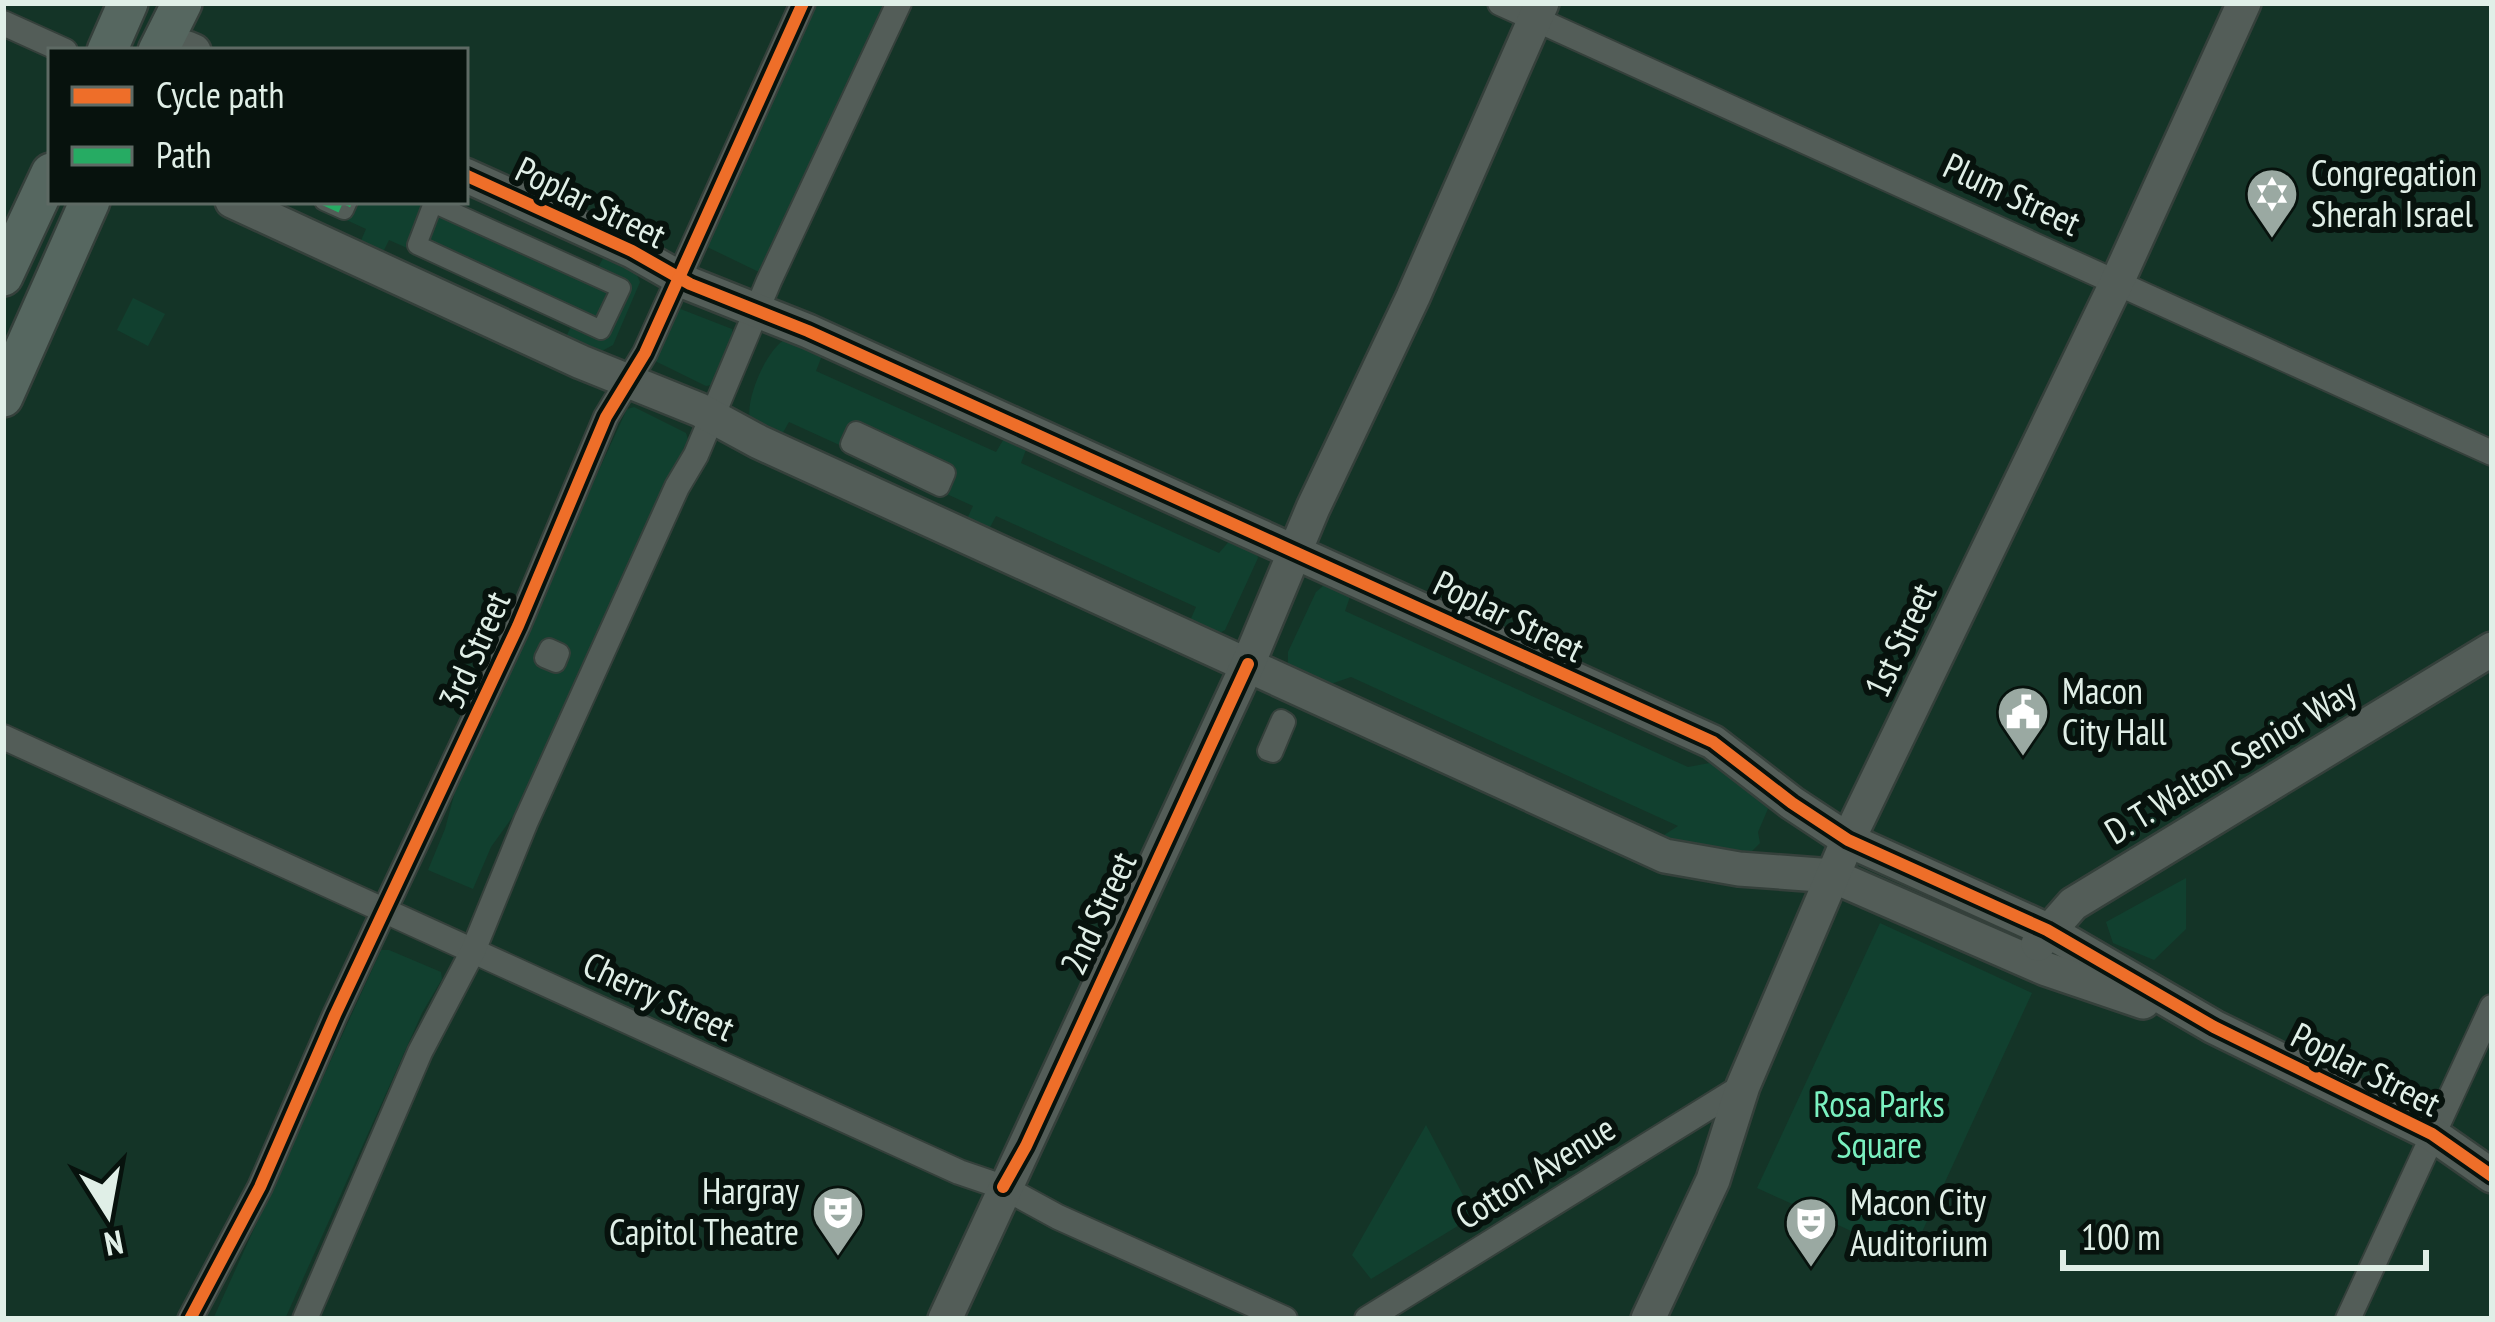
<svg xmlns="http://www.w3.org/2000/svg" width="2495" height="1322" font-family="'PT Sans Narrow',sans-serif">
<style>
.built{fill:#143427;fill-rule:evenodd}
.green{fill:#11402f}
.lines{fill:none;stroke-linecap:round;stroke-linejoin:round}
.pedestrian-casing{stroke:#35403b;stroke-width:22}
.minor-casing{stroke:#35403b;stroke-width:28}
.tertiary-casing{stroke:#35403b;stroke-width:38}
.primary-casing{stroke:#35403b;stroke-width:44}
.pedestrian{stroke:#535d58;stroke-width:18}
.minor{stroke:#535d58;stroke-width:24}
.tertiary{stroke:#535d58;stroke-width:33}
.primary{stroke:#566760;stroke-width:39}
.quiet{stroke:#26ab63;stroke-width:9;stroke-dasharray:18 9;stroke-linecap:butt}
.cycleway-casing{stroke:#07120d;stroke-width:20}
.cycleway{stroke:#ee6e29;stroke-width:12}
.labels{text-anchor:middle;stroke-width:12;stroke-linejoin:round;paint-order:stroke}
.poi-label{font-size:36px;fill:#e0efe7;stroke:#07120d;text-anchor:start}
.street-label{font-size:36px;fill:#e0efe7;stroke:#07120d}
.park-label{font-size:36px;fill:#7af1c0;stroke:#07120d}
</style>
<rect width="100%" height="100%" fill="#182721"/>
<path class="built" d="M3 3H2492V1319H3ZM51 51H465V201H51Z"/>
<g class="green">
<polygon points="815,3 884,3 872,29 864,64 761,273 703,245"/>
<polygon points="305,201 447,201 597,269 605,255 635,270 640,282 613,345 600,352 566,337 573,322 389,240 381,256 359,245 366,229"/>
<polygon points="133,298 165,314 148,346 117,330"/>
<polygon points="678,308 732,329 733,335 712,385 706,386 653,360"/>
<path d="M786 339 823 353 816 371 996 452 1005 437 1027 447 1021 463 1219 553 1231 539 1257 552 1258 558 1225 630 1216 635 1190 621 1196 607 996 516 987 533 966 521 973 506 789 422 781 436 750 420C745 399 767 348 786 339Z"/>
<polygon points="634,407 686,433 688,439 524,801 491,847 473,889 428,870 445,829 461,769 627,409"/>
<polygon points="1323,586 1333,586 1351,594 1345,611 1688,767 1715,762 1770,804 1758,832 1760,843 1749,854 1670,841 1664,835 1678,826 1351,677 1328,685 1293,670 1288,666 1288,652 1316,592"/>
<polygon points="2186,878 2186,929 2154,960 2113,943 2106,922"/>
<polygon points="1880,923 2032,993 1910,1258 1757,1188"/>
<polygon points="381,950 389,950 441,972 442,979 422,1013 285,1319 213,1319"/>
<polygon points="1426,1125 1474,1216 1371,1279 1352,1255"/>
</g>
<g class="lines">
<g class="pedestrian-casing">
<g id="pedestrian">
<polyline points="324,201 344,210 348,201"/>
<polygon points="433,203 621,288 601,330 417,245"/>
<polygon points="856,431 946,473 940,487 850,444"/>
<polygon points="549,648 560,653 556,663 544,658"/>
<polygon points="1281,719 1286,722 1273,753 1267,751"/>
</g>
</g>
<g class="minor-casing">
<g id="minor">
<polyline points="1500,3 2492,453"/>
<polyline points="3,23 65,51"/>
<polyline points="3,737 959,1172 1003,1187 1058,1217 1285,1319"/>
<polyline points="190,1319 260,1187 335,1015 518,626 606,417 645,353 803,3"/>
<polyline points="305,1319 420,1052 473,951 526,821 677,487 696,455 769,281 899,3"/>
<polyline points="1367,1319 1743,1086"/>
<polyline points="2348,1319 2492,1007"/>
</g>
</g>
<g class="tertiary-casing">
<g id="tertiary">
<polyline points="170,51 187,48 194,51"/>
<polyline points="465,175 632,251 690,284 808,331 1713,742 1792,803 1848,840 2047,930 2214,1027 2432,1134 2492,1176"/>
<polyline points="232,201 581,362 700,410 759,442 1665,856 1739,869 1833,876 2046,969 2143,1002"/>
<polyline points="2038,944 2073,904 2492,649"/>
<polyline points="945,1319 1248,664 1313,508 1413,297 1542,3"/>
<polyline points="1648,1319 1713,1180 1743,1086 1848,840 2117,282 2244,3"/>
</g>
</g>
<g class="primary-casing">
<g id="primary">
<polyline points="107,51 128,3"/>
<polyline points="158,51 182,3"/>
<polyline points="3,276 51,173"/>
<polyline points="3,397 90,201"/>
</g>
</g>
<use href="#pedestrian" class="pedestrian"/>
<use href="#minor" class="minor"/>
<use href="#tertiary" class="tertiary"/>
<use href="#primary" class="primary"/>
<polyline class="quiet" points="324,201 344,210 348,201"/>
<g class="cycleway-casing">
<g id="cycleway">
<polyline points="465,175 632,251 690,284 808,331 1713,742 1792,803 1848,840 2047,930 2214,1027 2432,1134 2492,1176"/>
<polyline points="1003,1187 1026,1146 1248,664"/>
<polyline points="190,1319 260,1187 335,1015 518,626 606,417 645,353 803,3"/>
</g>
</g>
<use href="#cycleway" class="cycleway"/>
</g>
<defs>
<g id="synagogue-pin" transform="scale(2.7)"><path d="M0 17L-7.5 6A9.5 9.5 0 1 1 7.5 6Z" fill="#9aa9a2" stroke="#07120d"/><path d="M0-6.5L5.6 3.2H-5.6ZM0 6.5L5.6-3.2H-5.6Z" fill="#fff"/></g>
<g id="civic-pin" transform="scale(2.7)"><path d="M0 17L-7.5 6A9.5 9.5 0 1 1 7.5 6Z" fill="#9aa9a2" stroke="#07120d"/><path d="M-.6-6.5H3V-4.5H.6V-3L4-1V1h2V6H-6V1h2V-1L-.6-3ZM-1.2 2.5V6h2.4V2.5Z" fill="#fff"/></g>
<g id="theatre-pin" transform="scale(2.7)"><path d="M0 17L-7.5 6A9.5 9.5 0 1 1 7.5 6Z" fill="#9aa9a2" stroke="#07120d"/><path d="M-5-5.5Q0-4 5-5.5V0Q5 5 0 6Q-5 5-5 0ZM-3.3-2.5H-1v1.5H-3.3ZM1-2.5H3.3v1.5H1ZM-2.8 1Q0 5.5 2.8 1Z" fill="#fff"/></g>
</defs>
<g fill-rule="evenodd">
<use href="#synagogue-pin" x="2272" y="194"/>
<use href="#civic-pin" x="2023" y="712"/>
<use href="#theatre-pin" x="838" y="1212"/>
<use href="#theatre-pin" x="1811" y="1223"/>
</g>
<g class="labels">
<g class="poi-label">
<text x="2311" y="186">Congregation<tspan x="2311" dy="41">Sherah Israel</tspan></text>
<text x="2062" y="704">Macon<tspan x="2062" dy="41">City Hall</tspan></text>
<text x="799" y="1204" text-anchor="end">Hargray<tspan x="799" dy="41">Capitol Theatre</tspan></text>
<text x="1850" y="1215">Macon City<tspan x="1850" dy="41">Auditorium</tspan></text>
</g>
<g class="street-label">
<text transform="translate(2012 194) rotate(25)" y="13">Plum Street</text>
<text transform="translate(591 202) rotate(26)" y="13">Poplar Street</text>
<text transform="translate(1509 616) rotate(26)" y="13">Poplar Street</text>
<text transform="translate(1900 640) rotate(-65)" y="13">1st Street</text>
<text transform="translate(474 650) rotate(-66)" y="13">3rd Street</text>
<text transform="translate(2230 761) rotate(-31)" y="13">D. T. Walton Senior Way</text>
<text transform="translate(1098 913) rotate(-65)" y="13">2nd Street</text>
<text transform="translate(659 996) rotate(25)" y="13">Cherry Street</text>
<text transform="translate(2366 1069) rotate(27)" y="13">Poplar Street</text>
<text transform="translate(1535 1172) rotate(-32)" y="13">Cotton Avenue</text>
</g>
<g class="park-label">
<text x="1879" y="1117">Rosa Parks<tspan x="1879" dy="41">Square</tspan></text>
</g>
</g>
<rect width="2495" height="1322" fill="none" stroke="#e0efe7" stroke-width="12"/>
<rect x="48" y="48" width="420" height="156" fill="#07120d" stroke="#5e6a64" stroke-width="3"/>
<rect x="72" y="87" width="60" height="18" fill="#ee6e29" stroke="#5e6a64" stroke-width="3"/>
<text x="156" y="108" font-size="36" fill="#e0efe7">Cycle path</text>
<rect x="72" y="147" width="60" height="18" fill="#26ab63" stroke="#5e6a64" stroke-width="3"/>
<text x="156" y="168" font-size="36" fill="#e0efe7">Path</text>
<g transform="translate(108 1214) rotate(169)" stroke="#07120d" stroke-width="9" paint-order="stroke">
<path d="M0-9L21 45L0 30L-21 45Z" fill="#e0efe7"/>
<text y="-18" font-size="33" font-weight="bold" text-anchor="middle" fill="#e0efe7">N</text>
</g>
<path d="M2063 1250v18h363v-18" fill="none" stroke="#e0efe7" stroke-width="6"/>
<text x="2081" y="1250" font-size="36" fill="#e0efe7" stroke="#07120d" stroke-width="9" paint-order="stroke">100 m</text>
</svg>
